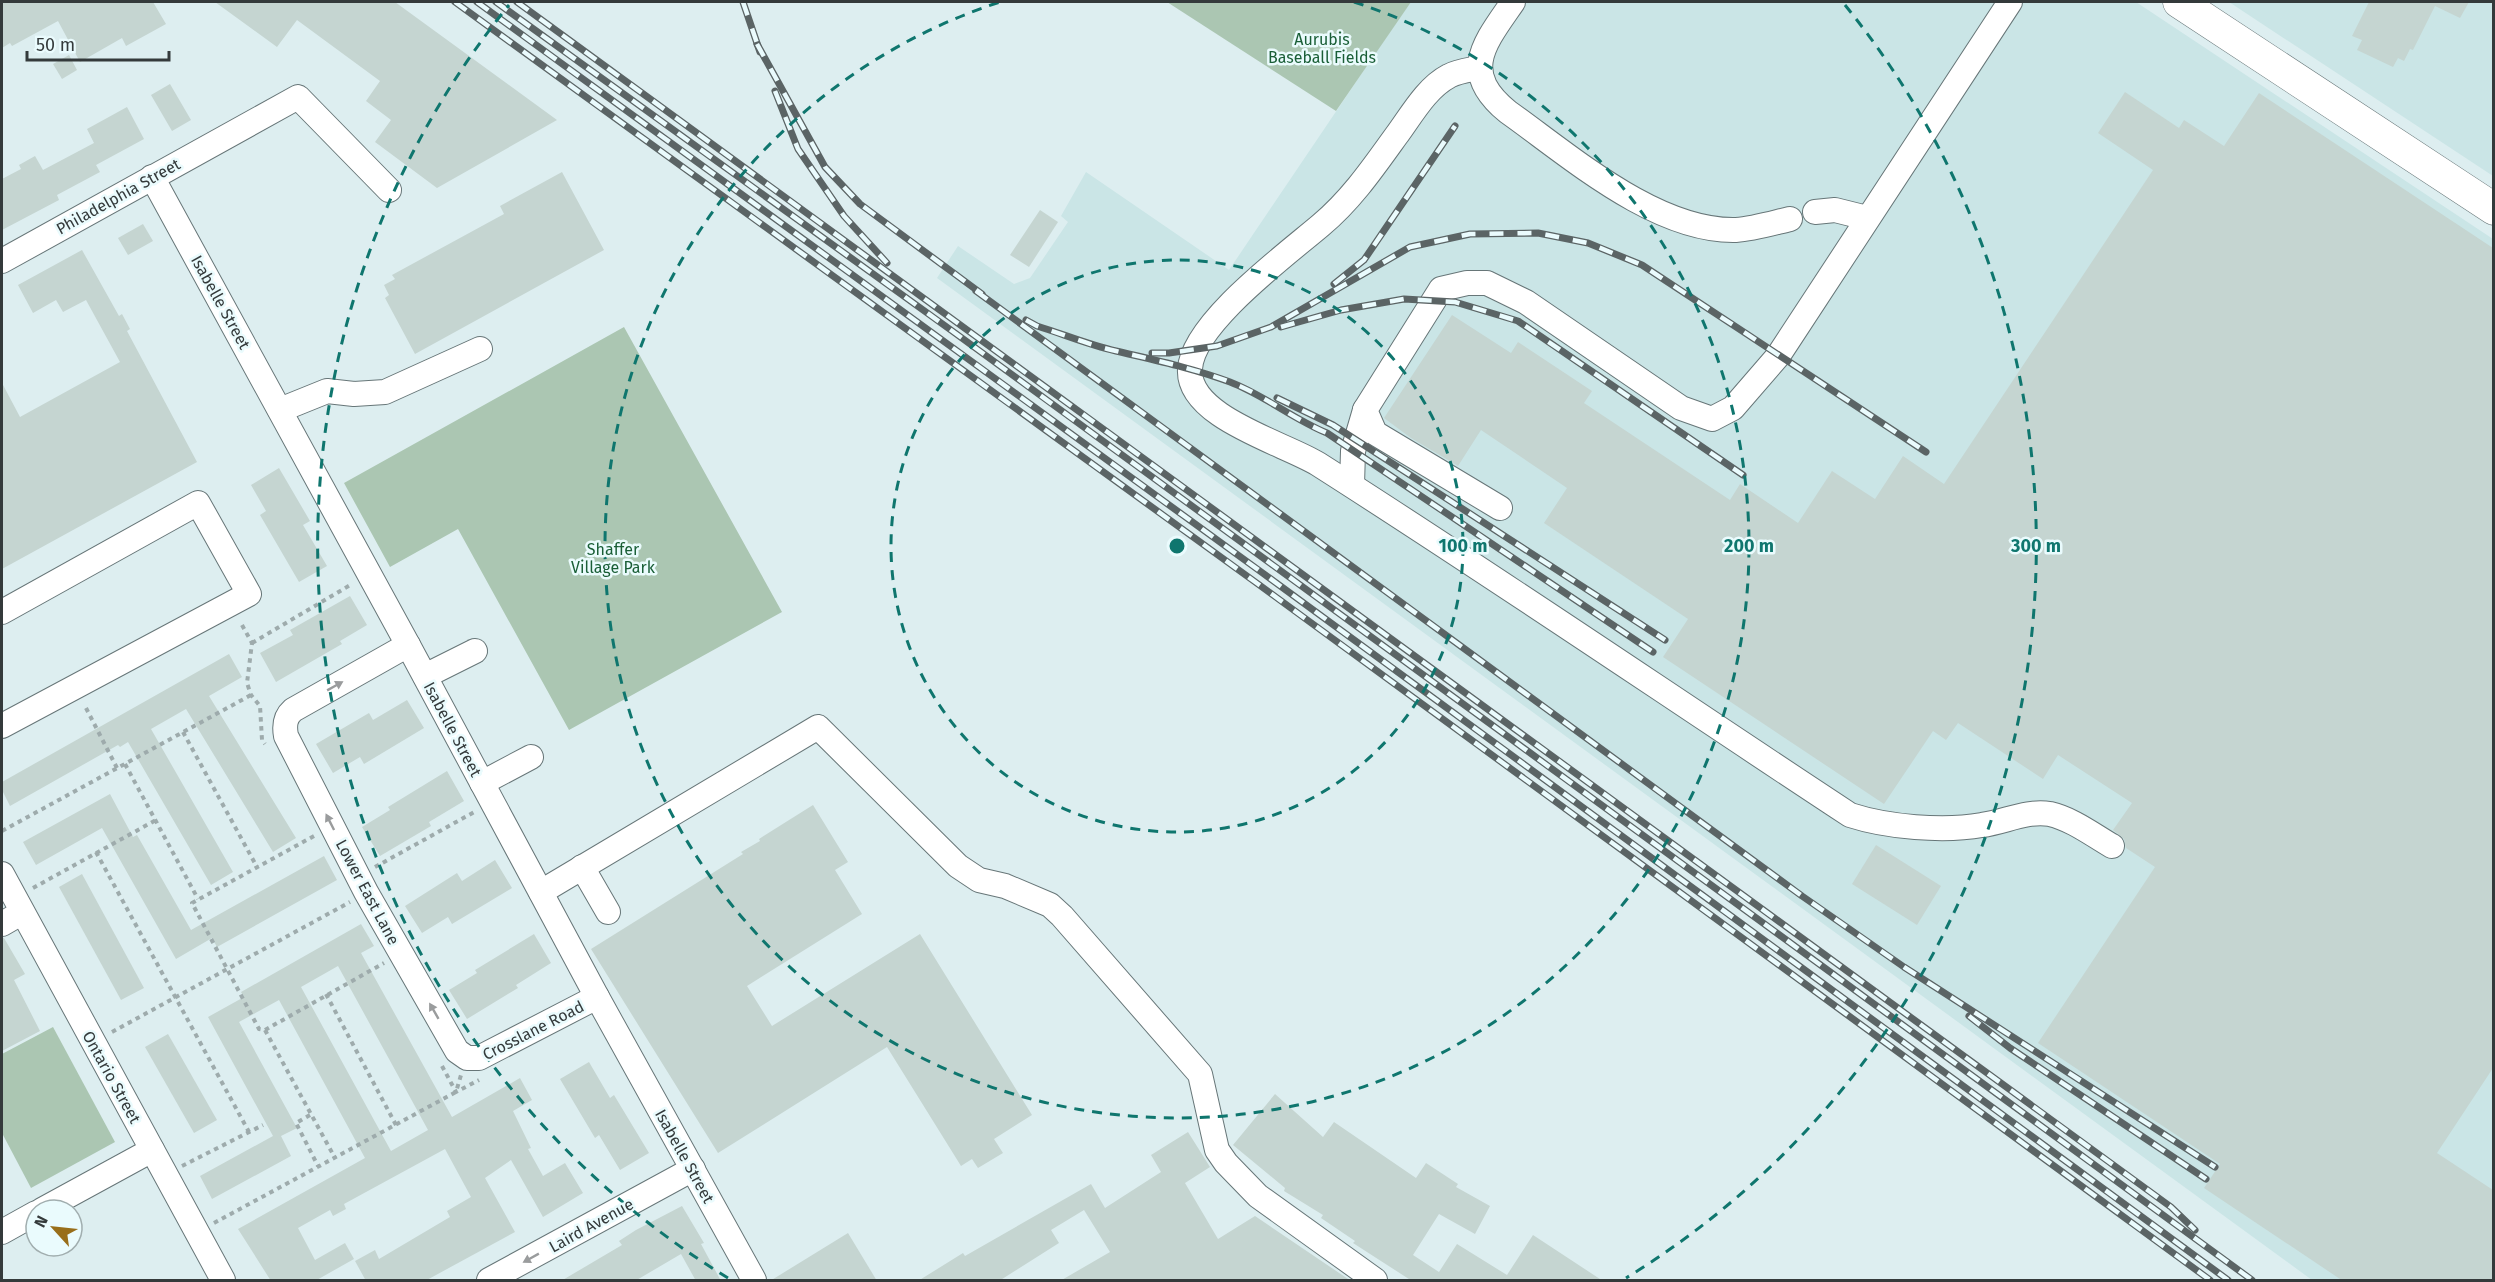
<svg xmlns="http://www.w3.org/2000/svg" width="2495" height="1282" font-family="'Fira Sans',sans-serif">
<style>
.built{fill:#cae5e6}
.green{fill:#abc6b2}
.building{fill:#c5d5d1;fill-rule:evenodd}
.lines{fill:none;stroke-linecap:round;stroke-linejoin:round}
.minor-casing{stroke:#677678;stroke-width:26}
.major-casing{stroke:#677678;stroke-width:33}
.path{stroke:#9eabac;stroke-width:4;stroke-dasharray:4.5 4.5;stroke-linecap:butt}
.minor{stroke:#fff;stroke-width:24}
.major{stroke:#fff;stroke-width:32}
.rail-casing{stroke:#5b6465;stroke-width:7}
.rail{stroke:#eafbfd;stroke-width:4.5;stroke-dasharray:14;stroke-linecap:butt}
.oneway{fill:#9a9c9d}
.ring{fill:none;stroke:#0f766e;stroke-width:3;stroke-dasharray:10 8}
.labels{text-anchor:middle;stroke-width:5;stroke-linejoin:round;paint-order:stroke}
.park-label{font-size:16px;fill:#195e36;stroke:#eafbfd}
.street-label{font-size:16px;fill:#343a3b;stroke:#eafbfd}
.centre{fill:#0f766e;stroke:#eafbfd;stroke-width:3}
.ring-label{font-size:18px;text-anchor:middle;font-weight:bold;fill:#0f766e;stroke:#eafbfd;stroke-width:5;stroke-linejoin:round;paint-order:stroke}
</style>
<rect width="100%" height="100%" fill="#ddeef0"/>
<g class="built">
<polygon points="1410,2 2136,2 2493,239 2493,1280 2312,1280 937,278 958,246 1014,284 1030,278 1068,222 1061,216 1086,172 1229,270"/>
<polygon points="2229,2 2493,2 2493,176"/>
</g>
<g class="green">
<polygon points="1167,2 1411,2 1336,111"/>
<polygon points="624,327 782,612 569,730 458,529 390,567 344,483"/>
<polygon points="53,1027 115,1142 31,1188 2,1133 2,1054"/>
</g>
<g class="building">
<polygon points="2,2 153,2 166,24 126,46 122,38 80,62 58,21 12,46 10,43 2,48"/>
<polygon points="215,2 395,2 557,120 437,188 375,142 391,120 366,101 380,81 297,20 277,47"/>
<polygon points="2369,2 2469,2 2460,18 2435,6 2413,50 2410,49 2404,61 2398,58 2393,67 2357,50 2362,40 2352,36"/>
<polygon points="69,55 77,70 62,79 53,64"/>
<polygon points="170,84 191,120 172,131 151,95"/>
<polygon points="2125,92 2179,128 2184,120 2224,146 2259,93 2493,248 2493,1068 2437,1153 2493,1190 2493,1281 2343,1281 2204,1188 2220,1164 2038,1043 2155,867 2126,848 2124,839 2113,830 2132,803 2058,755 2043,779 1958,723 1946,740 1933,731 1884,804 1663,657 1688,619 1544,523 1567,488 1481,430 1458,466 1411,438 1384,418 1452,315 1511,353 1518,342 1592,391 1584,403 1730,500 1740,484 1798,523 1832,471 1875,499 1903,456 1944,484 2153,170 2098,133"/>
<polygon points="127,107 144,139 96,165 100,172 57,195 59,200 2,230 2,179 21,169 19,165 35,156 43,170 94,143 87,129"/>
<polygon points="562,172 604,250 415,354 385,298 389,295 384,285 395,279 392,275 504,214 500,206"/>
<polygon points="1040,210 1058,222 1029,267 1010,255"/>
<polygon points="143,224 153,241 128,255 118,238"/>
<polygon points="82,250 119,316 122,314 130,329 127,331 197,462 2,569 2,383 20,417 120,362 86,300 63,312 56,300 33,313 18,285"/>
<polygon points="279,468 310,521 303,525 327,566 299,582 260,515 266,511 251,485"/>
<polygon points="350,596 367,625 340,641 342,644 276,682 260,653 293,635 290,630"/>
<polygon points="229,654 242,677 209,696 296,838 273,852 186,709 151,729 233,872 211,885 128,742 120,747 118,745 10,806 2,790 2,782"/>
<polygon points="407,700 424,728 364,764 360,757 333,773 316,744 369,713 373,720"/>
<polygon points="447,771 464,801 429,822 431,826 380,856 362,827 390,810 388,807"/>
<polygon points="110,794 133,837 137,835 191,930 324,856 337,880 217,947 212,938 176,959 102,828 36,865 23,842"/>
<polygon points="813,805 848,862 835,870 862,914 747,986 772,1026 920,934 1032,1115 994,1139 1003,1153 978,1168 972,1159 961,1166 887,1047 718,1153 591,949 743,854 741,852 760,841 759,839"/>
<polygon points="1876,845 1941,886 1917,925 1852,884"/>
<polygon points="495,860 512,888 452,924 448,917 422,933 405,906 457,873 462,881"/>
<polygon points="82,874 144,988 121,1000 59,887"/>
<path d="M361 924 374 946 361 953 452 1117 520 1078 532 1100 513 1111 531 1148 528 1149 543 1176 565 1163 583 1193 543 1217 511 1160 485 1178 515 1232 425 1281H366L355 1261 375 1250 379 1259 450 1217 447 1211 471 1197 445 1149 344 1204 346 1209 333 1216 330 1210 298 1228 315 1260 345 1243 354 1259 315 1281H271L238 1229 365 1158 279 1000 239 1022 297 1128 281 1136 291 1156 212 1199 200 1176 273 1136 208 1017 244 997 241 992ZM338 966 428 1130 391 1151 301 987Z"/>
<polygon points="534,934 551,963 516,985 518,988 467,1019 449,990 477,973 475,970"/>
<polygon points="2,938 4,938 25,974 14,980 40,1031 2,1051"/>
<polygon points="168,1034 217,1120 194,1133 145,1047"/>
<polygon points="589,1062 610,1098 614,1095 649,1153 620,1170 599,1135 595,1138 560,1079"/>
<polygon points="1275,1094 1323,1137 1334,1122 1416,1178 1426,1163 1458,1184 1456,1187 1490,1206 1475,1234 1439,1214 1413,1255 1439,1272 1457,1244 1507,1275 1533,1235 1603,1281 1412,1281 1353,1243 1355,1241 1321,1218 1323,1215 1284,1191 1285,1188 1233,1145"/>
<polygon points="1188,1132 1210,1167 1185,1183 1218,1239 1255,1216 1351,1281 1060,1281 1110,1252 1084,1210 1051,1230 1059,1243 999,1281 918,1281 963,1253 965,1256 1091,1184 1105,1208 1161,1172 1151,1155"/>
<polygon points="682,1206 704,1243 701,1244 721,1281 696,1281 681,1254 635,1281 561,1281 622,1245 619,1241 636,1230"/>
<polygon points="848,1233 877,1281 770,1281"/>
</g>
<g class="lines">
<g class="minor-casing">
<g id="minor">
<path d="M1513 2C1484 44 1459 72 1508 112 1570 156 1656 232 1736 230 1753 229 1773 223 1790 219"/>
<path d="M1479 68C1469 70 1458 71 1449 76 1426 88 1411 116 1396 136 1373 168 1351 200 1321 225 1287 254 1192 324 1190 369 1187 417 1284 443 1318 464 1497 578 1672 698 1850 815 1887 827 1943 832 1982 825 2005 822 2027 810 2050 814 2072 819 2093 835 2112 846"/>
<polyline points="152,177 408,645 597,997 754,1280"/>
<polyline points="1815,212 1835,210 1867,218"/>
<polyline points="2,261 298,97 389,190"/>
<polyline points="280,410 327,391 354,394 385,392 480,349"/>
<polyline points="1352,485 1353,451 1365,410"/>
<polyline points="1500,508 1375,433 1365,410 1441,289 1467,283 1487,283 1526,302 1681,408 1712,419 1733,408 1778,356 2010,2"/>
<polyline points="2,612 198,503 249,594 2,726"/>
<path d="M408 645 293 710C285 717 284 725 286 736L366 892 457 1051 467 1058H479L597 997"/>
<polyline points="425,676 475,651"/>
<polyline points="482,783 531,757"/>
<polyline points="582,867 608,912"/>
<polyline points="2,874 223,1280"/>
<polyline points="541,892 818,727 958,866 979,880 1005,886 1050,905 1062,916 1200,1074 1217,1150 1226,1163 1258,1196 1375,1280"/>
<polyline points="2,924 21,913"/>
<polyline points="42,1210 152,1150"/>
<polyline points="2,1232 36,1213"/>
<polyline points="489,1280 693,1169"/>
</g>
</g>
<g class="major-casing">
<polyline id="major" points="2179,2 2494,209"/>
</g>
<g class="path">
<polyline points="242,625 252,643 247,683 251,695 260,706 262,740 265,744"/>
<polyline points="252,643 352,584"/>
<polyline points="86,708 117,768"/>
<polyline points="183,732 257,867"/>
<polyline points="125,764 198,899"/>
<polyline points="2,831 251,695"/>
<polyline points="314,836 192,903 259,1029 265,1030 384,963"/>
<polyline points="96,852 249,1132"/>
<polyline points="375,867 476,811"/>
<polyline points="33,888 156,820"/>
<polyline points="326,994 396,1125"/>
<polyline points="265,1030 335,1158"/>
<polyline points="112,1032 350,902"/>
<polyline points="442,1066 456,1092 479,1080"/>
<polyline points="310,1115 296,1123 318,1166"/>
<polyline points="182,1166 263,1125"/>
<polyline points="214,1223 456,1092 461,1075"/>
</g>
<use href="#minor" class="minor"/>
<use href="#major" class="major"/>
<g class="rail-casing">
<g id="rail">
<polyline points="455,2 1258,584 2210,1280"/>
<polyline points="477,2 1264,574 2228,1280"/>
<polyline points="496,2 955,333 2252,1280"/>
<polyline points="517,2 2171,1207 2195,1230"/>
<polyline points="743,2 760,52"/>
<polyline points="757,44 825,167 860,204 982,294"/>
<polyline points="775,91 798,149 844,216 887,263"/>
<polyline points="1334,284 1364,260 1455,126"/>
<polyline points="976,291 1802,896 1904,967 2215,1167"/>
<path d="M1026 320 1037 326C1063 334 1089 345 1116 351 1154 360 1193 368 1230 382 1264 395 1293 419 1327 433L1653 652"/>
<polyline points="1281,327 1341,310 1404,299 1455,302 1518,321 1743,475"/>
<polyline points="1152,353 1169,353 1217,346 1271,327 1410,247 1470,234 1538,233 1588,243 1642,265 1926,452"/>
<polyline points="1277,398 1333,425 1665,640"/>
<polyline points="1969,1016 2010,1048 2206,1179"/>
</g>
</g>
<use href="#rail" class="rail"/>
</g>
<defs><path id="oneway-solid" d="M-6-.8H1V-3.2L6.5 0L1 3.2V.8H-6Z" transform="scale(1.5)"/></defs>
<g class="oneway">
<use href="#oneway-solid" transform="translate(335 686) rotate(-29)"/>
<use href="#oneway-solid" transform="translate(330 822) rotate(-117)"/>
<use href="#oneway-solid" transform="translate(434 1011) rotate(-120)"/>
<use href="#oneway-solid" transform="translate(531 1258) rotate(151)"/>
</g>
<g class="ring">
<circle cx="1177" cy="546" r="286"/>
<path d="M1354 2A572 572 0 1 1 1000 2"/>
<path d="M728 1278A859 859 0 0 1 509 5M1845 5A859 859 0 0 1 1626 1278"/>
</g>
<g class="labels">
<g class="park-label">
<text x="1322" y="45">Aurubis<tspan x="1322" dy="18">Baseball Fields</tspan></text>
<text x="613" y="555">Shaffer<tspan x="613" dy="18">Village Park</tspan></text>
</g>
<g class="street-label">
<text transform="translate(118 196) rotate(-29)" y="6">Philadelphia Street</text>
<text transform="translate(221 302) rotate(61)" y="6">Isabelle Street</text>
<text transform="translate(453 729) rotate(62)" y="6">Isabelle Street</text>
<text transform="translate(368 892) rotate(62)" y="6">Lower East Lane</text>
<text transform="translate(533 1030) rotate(-27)" y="6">Crosslane Road</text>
<text transform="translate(112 1077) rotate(61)" y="6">Ontario Street</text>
<text transform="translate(685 1156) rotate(61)" y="6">Isabelle Street</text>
<text transform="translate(591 1225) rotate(-29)" y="6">Laird Avenue</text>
</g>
</g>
<circle cx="1177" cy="546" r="9" class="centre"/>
<g class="ring-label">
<text x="1463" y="552">100 m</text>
<text x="1749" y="552">200 m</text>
<text x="2036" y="552">300 m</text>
</g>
<rect width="2495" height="1282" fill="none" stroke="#343a3b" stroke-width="6"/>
<g transform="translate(54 1228) rotate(297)"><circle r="28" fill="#eafbfd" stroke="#a1aeaf" stroke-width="1.5"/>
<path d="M0-4.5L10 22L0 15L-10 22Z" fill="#986e1a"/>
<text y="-9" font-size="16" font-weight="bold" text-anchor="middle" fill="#343a3b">N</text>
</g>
<path d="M27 51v9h142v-9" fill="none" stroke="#343a3b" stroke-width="3"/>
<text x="36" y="51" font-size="18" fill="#343a3b" stroke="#eafbfd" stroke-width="4.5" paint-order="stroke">50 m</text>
</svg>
